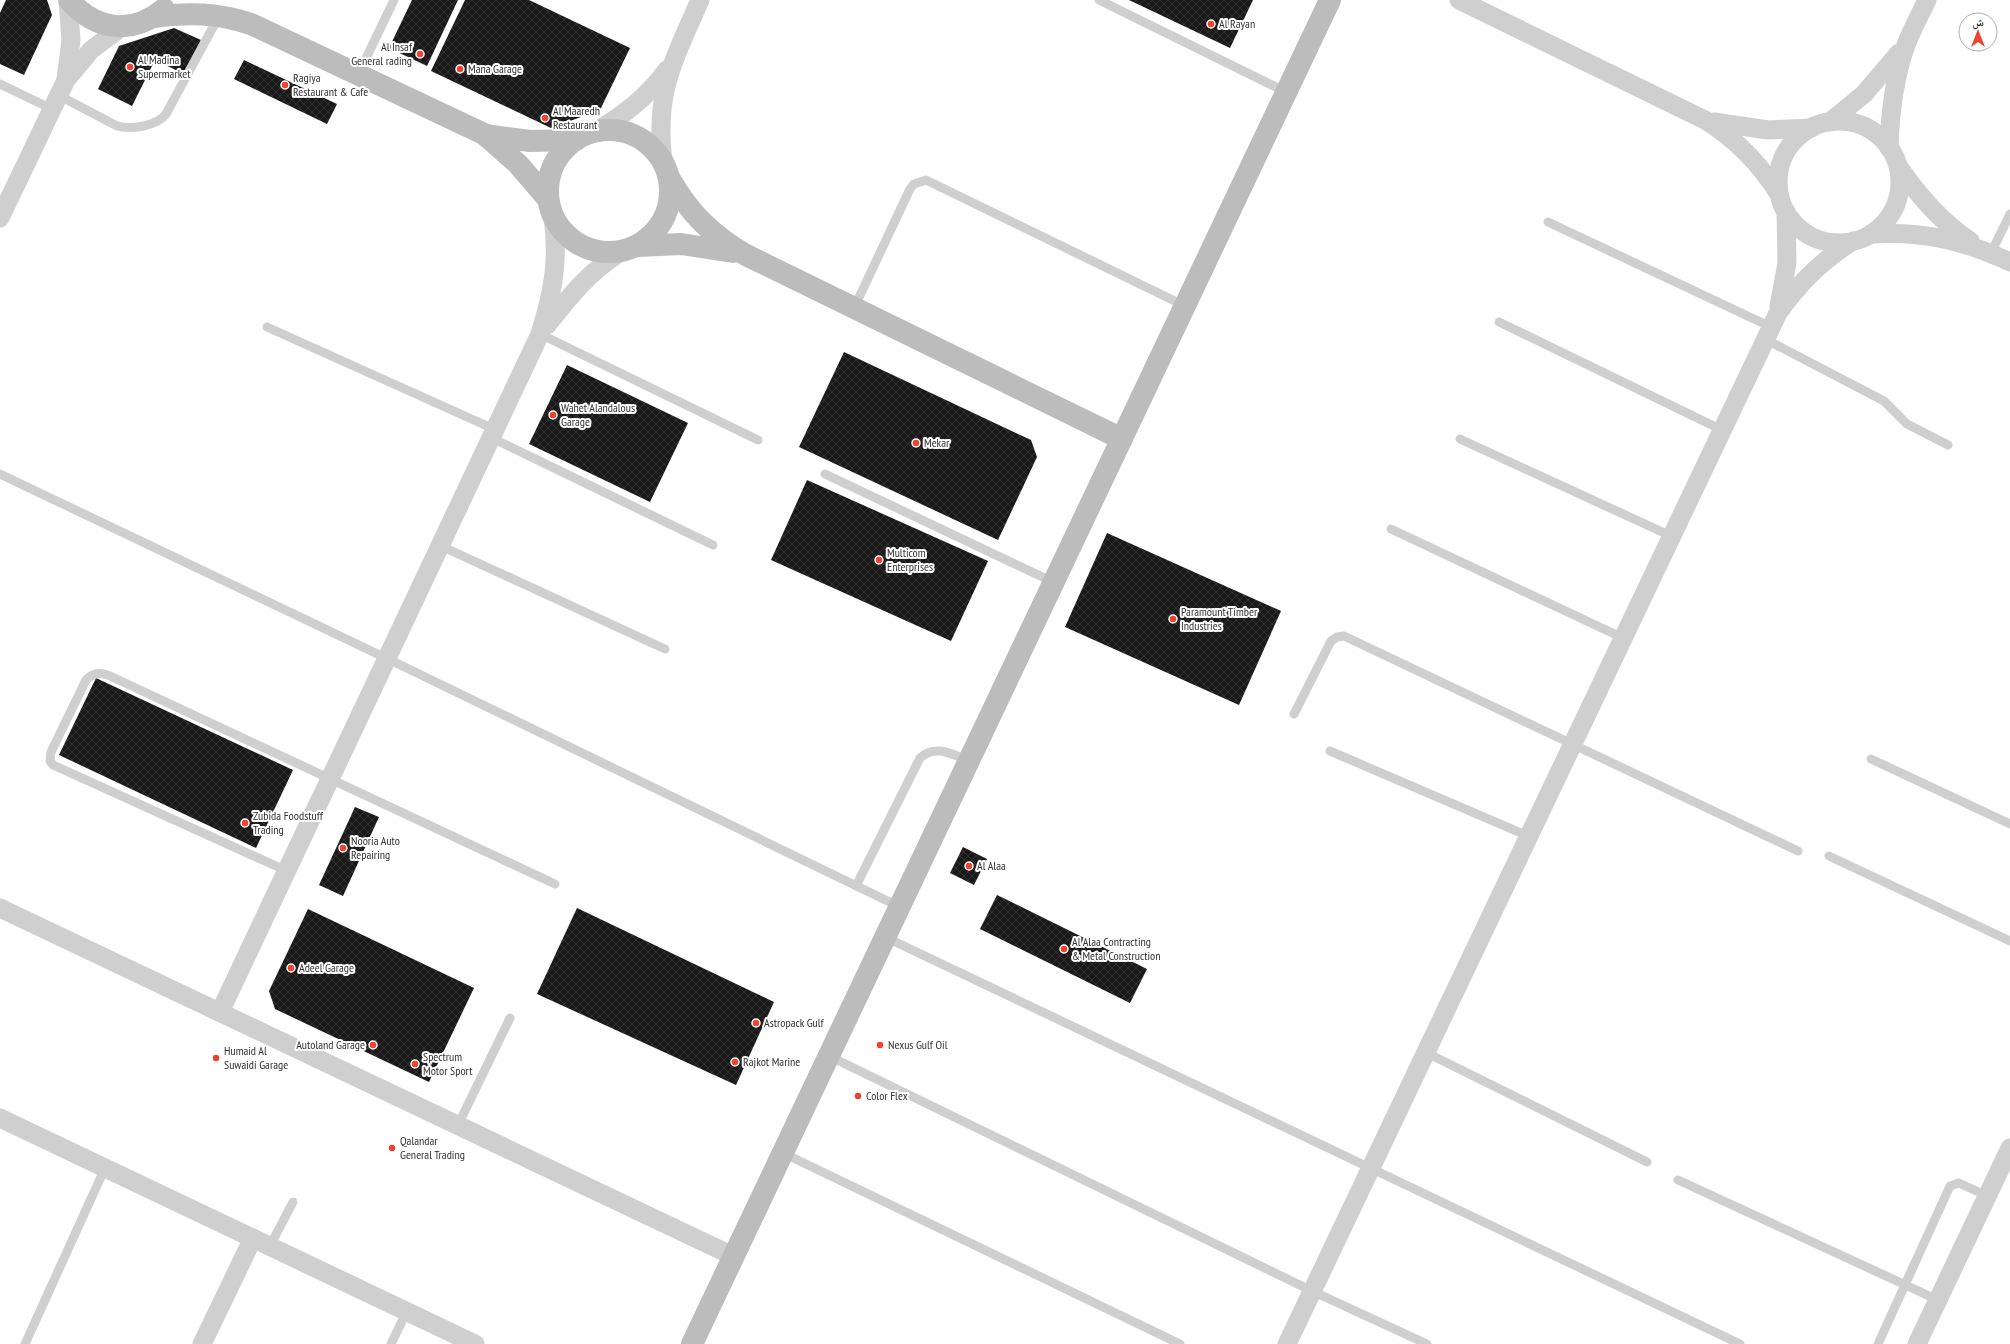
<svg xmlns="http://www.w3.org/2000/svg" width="2010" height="1344" font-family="'PT Sans Narrow','Noto Naskh Arabic',sans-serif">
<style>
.building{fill:url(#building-cross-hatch)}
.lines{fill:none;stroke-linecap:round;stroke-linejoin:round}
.lane{stroke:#cfcfcf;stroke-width:9}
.street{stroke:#cfcfcf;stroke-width:19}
.secondary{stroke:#bcbcbc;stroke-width:22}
.poi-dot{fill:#ed4330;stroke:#fff;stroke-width:1.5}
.labels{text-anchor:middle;stroke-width:4;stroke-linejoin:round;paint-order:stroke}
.poi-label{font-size:12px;fill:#323232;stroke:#fff;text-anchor:start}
</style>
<defs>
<pattern id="building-cross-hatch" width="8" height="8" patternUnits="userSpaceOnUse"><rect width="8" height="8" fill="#191919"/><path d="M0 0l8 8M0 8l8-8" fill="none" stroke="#323232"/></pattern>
</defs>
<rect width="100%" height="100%" fill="#fff"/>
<g class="building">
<polygon points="6,0 47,0 52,15 24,75 0,64 0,13"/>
<polygon points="412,0 458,0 427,66 389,48"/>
<polygon points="465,0 529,0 630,48 600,110 551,128 431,71"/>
<polygon points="1129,0 1253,0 1230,48"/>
<polygon points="174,28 201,40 184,74 155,60 132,106 98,89 119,46"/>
<polygon points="244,60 337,104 327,124 234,79"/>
<polygon points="844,352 1031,440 1037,457 998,540 799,447"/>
<polygon points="567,365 688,423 650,502 529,444"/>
<polygon points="807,480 988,561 951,641 771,560"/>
<polygon points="1107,533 1281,611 1239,705 1065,627"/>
<polygon points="96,678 293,770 256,848 59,755"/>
<polygon points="355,807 379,817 343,896 319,885"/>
<polygon points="963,847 987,859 974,885 950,873"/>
<polygon points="997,895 1147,969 1130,1003 980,929"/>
<polygon points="577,908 774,1002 736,1085 537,994"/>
<polygon points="308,909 474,988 429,1082 275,1009 269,991"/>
</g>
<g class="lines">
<g class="lane">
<polyline points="1099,0 1286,92"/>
<polyline points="358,75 394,0"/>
<polyline points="0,84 52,109"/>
<path d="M58 95 117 126C131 130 157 126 166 114L219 16"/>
<polyline points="1548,222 1771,327"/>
<polyline points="1991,253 2010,214"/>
<polyline points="854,308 910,189 914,184 926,180 1185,306"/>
<polyline points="1499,322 1722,430"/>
<polyline points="267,327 496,430"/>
<polyline points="540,334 758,440"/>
<polyline points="1765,339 1884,401 1907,424 1948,445"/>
<polyline points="492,438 713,545"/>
<polyline points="1460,439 1671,536"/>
<polyline points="0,474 388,659 898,906"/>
<polyline points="825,474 1053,582"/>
<polyline points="1391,529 1623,638"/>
<polyline points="441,546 665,649"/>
<polyline points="1294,714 1331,641 1337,637 1344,636 1798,851"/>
<polyline points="1330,751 1528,836"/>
<polyline points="1871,759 2010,824"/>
<polyline points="1829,856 2010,941"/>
<path d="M287 871 53 765 50 761 51 752 86 680C93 673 99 672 108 675L555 884"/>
<path d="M856 886 920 758C935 744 951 754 968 760"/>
<polyline points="885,937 1740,1344"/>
<polyline points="1425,1052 1647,1162"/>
<polyline points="829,1056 1312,1291 1427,1344"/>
<polyline points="458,1125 510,1018"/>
<polyline points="783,1153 1180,1344"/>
<polyline points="1678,1180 1938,1300"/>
<polyline points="270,1246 293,1202"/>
<polyline points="25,1344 105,1168"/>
<polyline points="391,1344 407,1311"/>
<polyline points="1878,1344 1950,1186 1959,1183 1987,1196"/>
</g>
<g class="street">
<path d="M1459 0 1705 120C1736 139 1759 163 1779 194"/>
<polyline points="66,79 71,40 68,0"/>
<circle cx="1839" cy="182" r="61"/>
<polyline points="1714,122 1768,130 1811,128"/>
<polyline points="1830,122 1864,94 1899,53"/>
<path d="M594 132C624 116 647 97 667 70"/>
<path d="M1889 148C1890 113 1894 78 1906 45 1912 29 1920 15 1927 0"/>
<path d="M663 161C654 93 674 60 700 0"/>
<path d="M1898 166C1918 195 1941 222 1970 241"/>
<polyline points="0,218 66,80 91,50 123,26"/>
<path d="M1871 234C1923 231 1963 240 2010 262"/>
<polyline points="1779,306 1787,263 1786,212"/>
<path d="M547 325C570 296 588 273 619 253"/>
<polyline points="0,908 733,1256"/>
<path d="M220 1012 540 334C553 292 559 261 553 217"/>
<polyline points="0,1118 475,1344"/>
<polyline points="202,1344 253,1238"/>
<path d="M1287 1344 1778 313C1799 283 1822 260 1853 241"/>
<polyline points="1917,1344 2010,1148"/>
</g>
<g class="secondary">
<path d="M69 0C96 31 132 35 164 9"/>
<path d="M154 17C188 12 218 13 251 24L484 134 518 164 548 199"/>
<circle cx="609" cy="191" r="61"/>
<polyline points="485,135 530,141 576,140"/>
<path d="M670 179C689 213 713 236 746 255L1122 439"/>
<polyline points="638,246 681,244 733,252"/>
<polyline points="692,1344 1330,0"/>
</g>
</g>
<g class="poi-dot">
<circle cx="1211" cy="24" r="4"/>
<circle cx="420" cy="54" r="4"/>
<circle cx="130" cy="67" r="4"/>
<circle cx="460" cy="69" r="4"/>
<circle cx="285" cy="85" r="4"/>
<circle cx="545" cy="118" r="4"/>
<circle cx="553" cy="415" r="4"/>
<circle cx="916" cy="443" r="4"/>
<circle cx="879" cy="560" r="4"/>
<circle cx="1173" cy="619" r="4"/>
<circle cx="245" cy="823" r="4"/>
<circle cx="343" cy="848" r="4"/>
<circle cx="969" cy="866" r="4"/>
<circle cx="1064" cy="949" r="4"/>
<circle cx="291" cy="968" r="4"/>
<circle cx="756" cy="1023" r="4"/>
<circle cx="373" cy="1045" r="4"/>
<circle cx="880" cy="1045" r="4"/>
<circle cx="216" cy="1058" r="4"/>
<circle cx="735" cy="1062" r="4"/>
<circle cx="415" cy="1064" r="4"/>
<circle cx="858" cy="1096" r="4"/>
<circle cx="392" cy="1148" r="4"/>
</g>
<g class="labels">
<g class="poi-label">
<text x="1219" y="28">Al Rayan</text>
<text x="412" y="51" text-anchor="end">Al Insaf<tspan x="412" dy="14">General rading</tspan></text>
<text x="138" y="64">Al Madina<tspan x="138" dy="14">Supermarket</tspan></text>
<text x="468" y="73">Mana Garage</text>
<text x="293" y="82">Ragiya<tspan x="293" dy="14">Restaurant &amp; Cafe</tspan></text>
<text x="553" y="115">Al Maaredh<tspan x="553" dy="14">Restaurant</tspan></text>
<text x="561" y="412">Wahet Alandalous<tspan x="561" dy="14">Garage</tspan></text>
<text x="924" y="447">Mekar</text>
<text x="887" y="557">Multicom<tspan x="887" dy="14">Enterprises</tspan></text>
<text x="1181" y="616">Paramount Timber<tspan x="1181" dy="14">Industries</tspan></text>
<text x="253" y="820">Zubida Foodstuff<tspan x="253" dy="14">Trading</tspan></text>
<text x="351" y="845">Nooria Auto<tspan x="351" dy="14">Repairing</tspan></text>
<text x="977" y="870">Al Alaa</text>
<text x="1072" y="946">Al Alaa Contracting<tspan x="1072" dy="14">&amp; Metal Construction</tspan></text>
<text x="299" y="972">Adeel Garage</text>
<text x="764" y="1027">Astropack Gulf</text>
<text x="365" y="1049" text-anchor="end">Autoland Garage</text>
<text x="888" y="1049">Nexus Gulf Oil</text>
<text x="224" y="1055">Humaid Al<tspan x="224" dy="14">Suwaidi Garage</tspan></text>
<text x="423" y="1061">Spectrum<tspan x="423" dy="14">Motor Sport</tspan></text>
<text x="743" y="1066">Rajkot Marine</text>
<text x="866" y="1100">Color Flex</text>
<text x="400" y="1145">Qalandar<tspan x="400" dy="14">General Trading</tspan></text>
</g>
</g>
<g transform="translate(1978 32)"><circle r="19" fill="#ffffff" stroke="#adadad"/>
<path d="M0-3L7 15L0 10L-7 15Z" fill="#ed4330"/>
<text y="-6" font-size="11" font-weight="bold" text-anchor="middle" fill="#323232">ش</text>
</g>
</svg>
